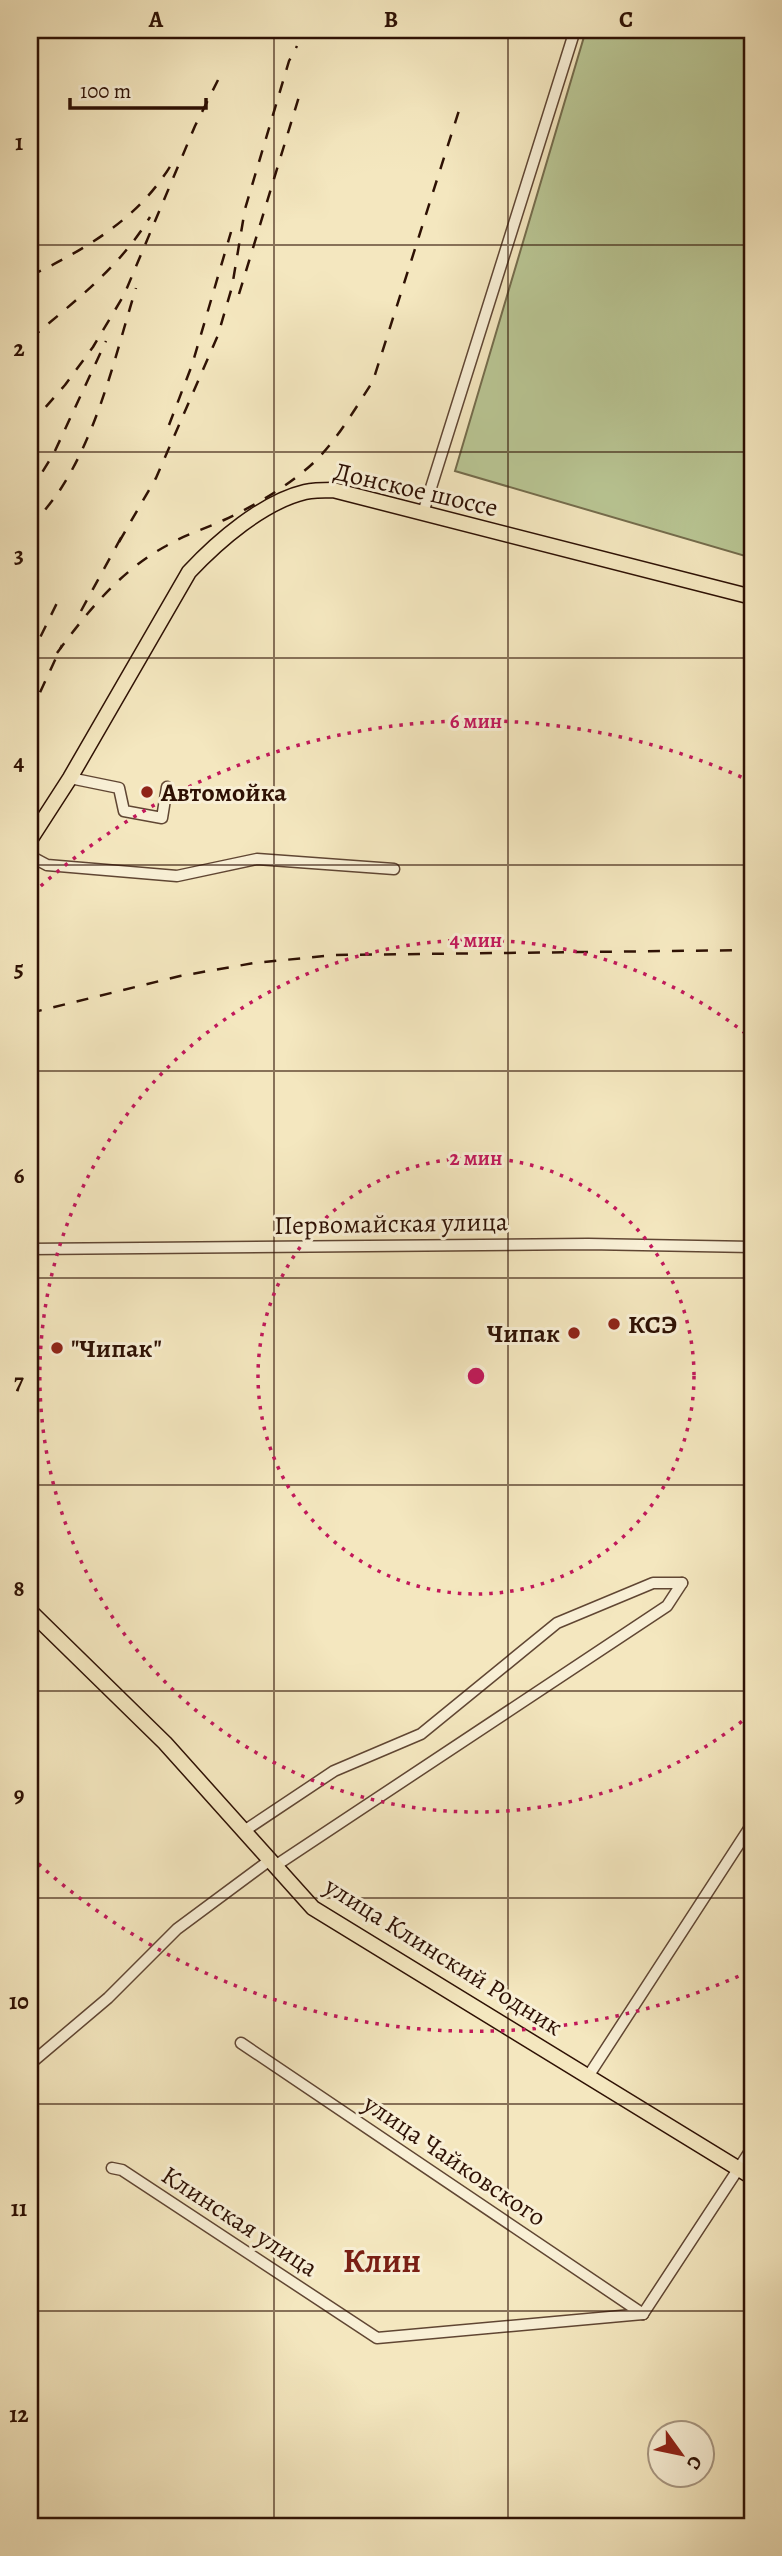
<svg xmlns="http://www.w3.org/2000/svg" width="782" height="2556" font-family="Alegreya,serif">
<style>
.green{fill:#b9c694;stroke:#746c4c;stroke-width:2}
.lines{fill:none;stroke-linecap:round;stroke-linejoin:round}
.minor-casing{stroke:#604633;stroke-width:13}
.major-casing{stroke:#2e1104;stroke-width:17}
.minor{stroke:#f8efd5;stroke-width:10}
.major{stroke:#f4e7bf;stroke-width:14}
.rail{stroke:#2e1104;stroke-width:2.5;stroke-dasharray:12 12;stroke-linecap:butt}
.grid{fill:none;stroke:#2e1104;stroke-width:2;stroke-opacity:0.55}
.ring{fill:none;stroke:#c2185b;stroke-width:3.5;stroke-dasharray:3.5 7}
.poi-dot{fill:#8f2418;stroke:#f8efd5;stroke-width:2.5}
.labels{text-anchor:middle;stroke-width:6;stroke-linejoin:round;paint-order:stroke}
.street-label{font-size:26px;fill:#2e1104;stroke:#f8efd5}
.poi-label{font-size:26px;font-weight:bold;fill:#2e1104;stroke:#f8efd5;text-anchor:start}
.district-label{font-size:33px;font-weight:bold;fill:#7a1f14;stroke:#f8efd5}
.centre{fill:#c2185b;stroke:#f8efd5;stroke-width:3.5}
.ring-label{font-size:21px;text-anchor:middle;font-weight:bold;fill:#c2185b;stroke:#f8efd5;stroke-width:6;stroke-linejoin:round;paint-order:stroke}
.neatline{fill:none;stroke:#2e1104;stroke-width:2.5}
.grid-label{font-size:23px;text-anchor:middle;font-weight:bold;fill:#2e1104}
</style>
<rect width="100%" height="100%" fill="#f4e7bf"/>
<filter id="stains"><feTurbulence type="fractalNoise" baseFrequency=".00286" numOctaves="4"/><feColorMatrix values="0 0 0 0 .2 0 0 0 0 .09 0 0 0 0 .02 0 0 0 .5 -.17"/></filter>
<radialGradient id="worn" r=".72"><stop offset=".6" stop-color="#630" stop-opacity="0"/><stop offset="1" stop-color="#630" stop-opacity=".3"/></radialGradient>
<polygon class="green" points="586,30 752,30 752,558 455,471"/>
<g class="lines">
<g class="minor-casing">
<g id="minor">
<polyline points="423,513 575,30"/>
<polyline points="70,778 119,788 124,811 162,818 167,787"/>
<polyline points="30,856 47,865 177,876 257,859 394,869"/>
<polyline points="30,1249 588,1244 752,1247"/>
<polyline points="244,1831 334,1771 421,1734 557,1623 653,1583 682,1583"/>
<polyline points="275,1866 667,1606 682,1583"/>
<polyline points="241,2043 643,2314"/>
<polyline points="30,2064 108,1998 177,1929 270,1860"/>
<polyline points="589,2075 752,1824"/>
<polyline points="112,2168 122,2170 377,2338 643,2314"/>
<polyline points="643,2314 752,2148"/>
</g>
</g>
<g class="major-casing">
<g id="major">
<path d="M30 840 70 778 189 572C218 541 263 502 305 492 314 490 324 490 333 490L752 597"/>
<polyline points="30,1611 165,1743 313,1908 752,2177"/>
</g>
</g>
<use href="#minor" class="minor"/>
<use href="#major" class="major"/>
<g class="rail">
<path d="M30 276C86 249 138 219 171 165"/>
<polyline points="239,294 301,90"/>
<path d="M30 339C75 301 119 268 150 217"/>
<polyline points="30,425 65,385 93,347 124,295 195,126 218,80"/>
<polyline points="169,425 192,365 231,232"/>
<polyline points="30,492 54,453 106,341"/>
<path d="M30 528C40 516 51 503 60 490 99 430 115 356 136 288"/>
<polyline points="119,542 156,478 218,335 232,287 245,209 289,61 297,46"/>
<polyline points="81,611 123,534"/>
<path d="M57 653C88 611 120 571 166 546 184 535 205 529 224 520 254 506 285 488 310 466 334 445 355 409 373 381L462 101"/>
<polyline points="30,658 57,603"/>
<polyline points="30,714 62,645"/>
<polyline points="30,1013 180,976 254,963 335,955 752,950"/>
</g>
</g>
<path class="grid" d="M274 30V2526M508 30V2526M30 245H752M30 452H752M30 658H752M30 865H752M30 1071H752M30 1278H752M30 1485H752M30 1691H752M30 1898H752M30 2104H752M30 2311H752"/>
<g class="ring">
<circle cx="476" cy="1376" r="218"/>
<path d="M750 1715A436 436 0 1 1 750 1037"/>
<path d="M748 1972A655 655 0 0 1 33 1859M33 893A655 655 0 0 1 748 780"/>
</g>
<g class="poi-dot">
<circle cx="147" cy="792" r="7"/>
<circle cx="614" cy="1324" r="7"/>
<circle cx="574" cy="1333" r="7"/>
<circle cx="57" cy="1348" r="7"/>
</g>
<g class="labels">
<g class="street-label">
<text transform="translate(416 489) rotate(13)" y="9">Донское шоссе</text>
<text transform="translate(391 1223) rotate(-1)" y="9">Первомайская улица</text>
<text transform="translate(444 1956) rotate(32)" y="9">улица Клинский Родник</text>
<text transform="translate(455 2160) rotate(34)" y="9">улица Чайковского</text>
<text transform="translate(240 2221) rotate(33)" y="9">Клинская улица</text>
</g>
<g class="poi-label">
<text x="161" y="801">Автомойка</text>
<text x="628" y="1333">КСЭ</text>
<text x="560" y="1342" text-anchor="end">Чипак</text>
<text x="71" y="1357">"Чипак"</text>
</g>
<g class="district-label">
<text x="382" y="2272">Клин</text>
</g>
</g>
<circle cx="476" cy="1376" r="10" class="centre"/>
<g class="ring-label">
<text x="476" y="728">6 мин</text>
<text x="476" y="947">4 мин</text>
<text x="476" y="1165">2 мин</text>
</g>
<rect width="782" height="2556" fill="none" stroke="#f4e7bf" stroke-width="77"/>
<g transform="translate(681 2454) rotate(123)"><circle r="33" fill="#f8efd5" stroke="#a79681" stroke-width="2"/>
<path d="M0-5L12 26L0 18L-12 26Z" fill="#8f2418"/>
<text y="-10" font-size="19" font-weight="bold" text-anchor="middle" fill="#2e1104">С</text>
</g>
<path d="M70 98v10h136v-10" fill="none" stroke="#2e1104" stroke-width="3.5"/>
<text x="80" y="98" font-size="21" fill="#2e1104" stroke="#f8efd5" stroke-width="5" paint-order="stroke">100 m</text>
<rect x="38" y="38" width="706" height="2480" class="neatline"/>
<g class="grid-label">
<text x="156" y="27">A</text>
<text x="391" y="27">B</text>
<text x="626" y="27">C</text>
<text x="19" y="150">1</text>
<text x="19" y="356">2</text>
<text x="19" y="563">3</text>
<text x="19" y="770">4</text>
<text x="19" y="976">5</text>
<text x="19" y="1183">6</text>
<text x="19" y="1389">7</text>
<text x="19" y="1596">8</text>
<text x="19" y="1802">9</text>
<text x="19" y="2009">10</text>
<text x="19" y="2216">11</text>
<text x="19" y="2422">12</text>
</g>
<rect width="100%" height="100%" filter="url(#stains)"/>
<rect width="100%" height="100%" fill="url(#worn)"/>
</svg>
